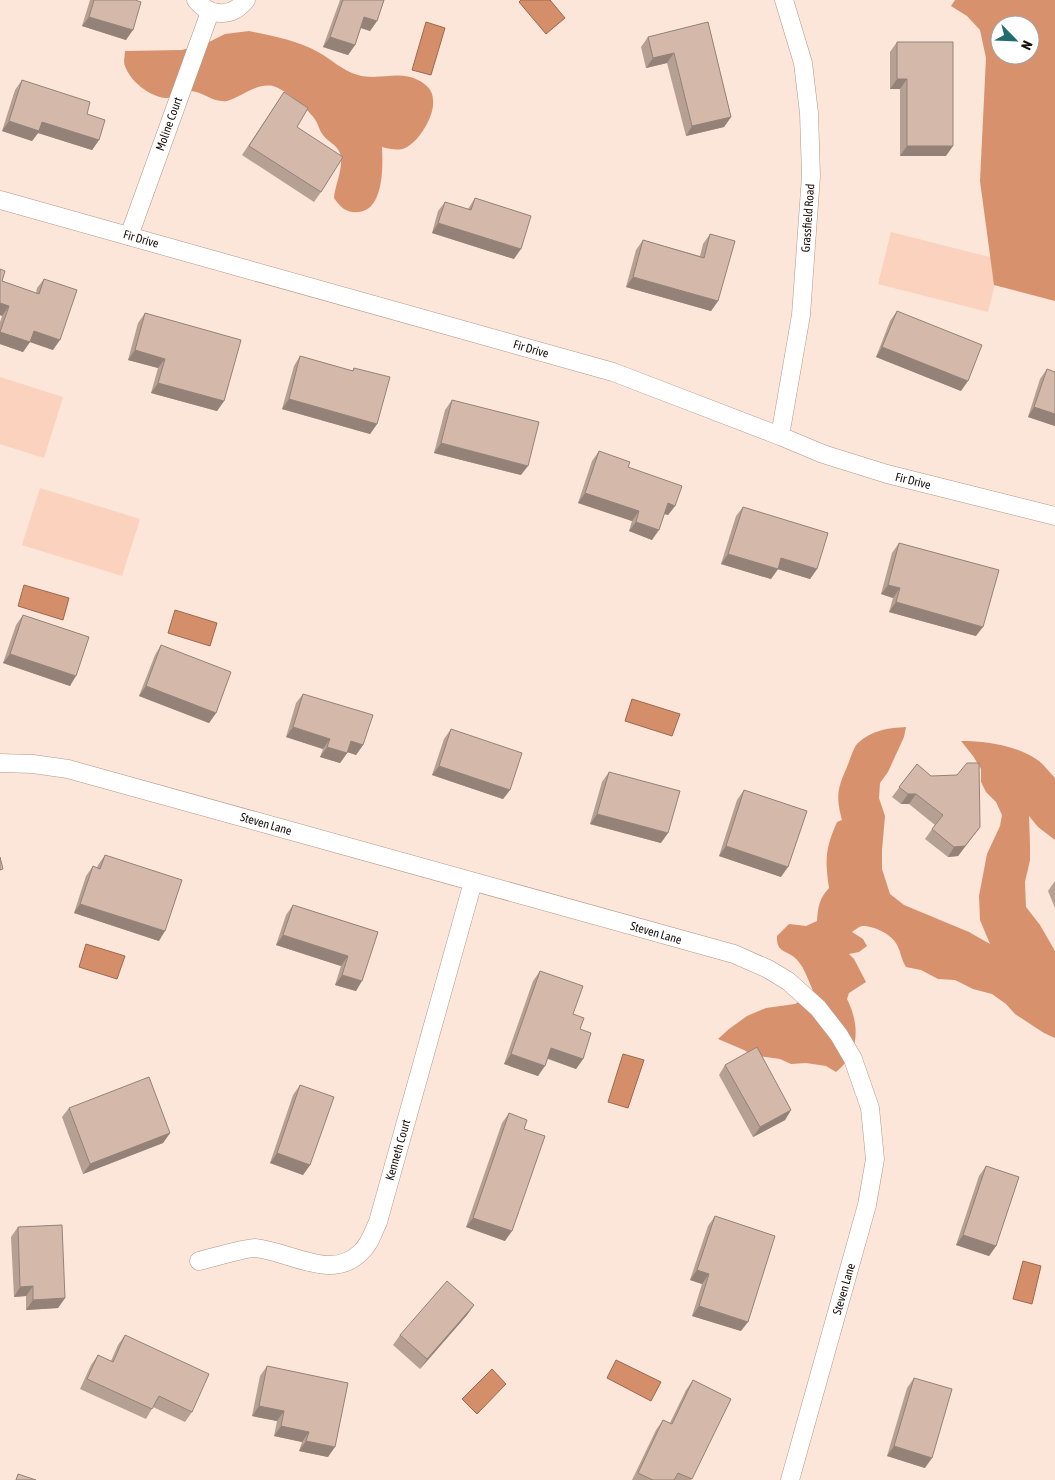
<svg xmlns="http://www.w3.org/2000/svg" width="1055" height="1480" font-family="'Asap Condensed',sans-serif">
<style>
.green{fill:#fad2bd}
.forest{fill:#d7926d;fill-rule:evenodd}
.water{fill:#d48f6a;stroke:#9c694e}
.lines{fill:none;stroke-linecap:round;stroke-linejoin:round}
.street-casing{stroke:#b2988a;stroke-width:19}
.street{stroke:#fff;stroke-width:18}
.wall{fill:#b69f93}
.shaded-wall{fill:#948278}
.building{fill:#d4b9ab;stroke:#948278}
.labels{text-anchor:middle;stroke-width:4;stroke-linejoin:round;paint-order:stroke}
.street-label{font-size:12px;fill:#19100b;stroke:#fff}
</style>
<rect width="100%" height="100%" fill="#fce5d9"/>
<g class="green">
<polygon points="891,232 1001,260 988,312 878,284"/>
<polygon points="0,377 63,397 44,458 0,444"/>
<polygon points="40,488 140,519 122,576 22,545"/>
</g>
<g class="forest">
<path d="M955 0H1055V301L994 285 980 181 986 58 980 30 967 16 951 6ZM1000 25H1030V55H1000Z"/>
<path d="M249 31C273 36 296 40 318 52 331 59 343 71 358 75 378 81 399 70 418 80 426 84 433 90 433 100 435 115 419 142 405 148 398 151 390 149 382 147 383 166 384 209 359 212 346 213 341 208 334 198 335 186 341 174 341 162 342 146 331 145 323 135 319 130 318 123 314 118 307 108 284 89 273 86 255 83 242 97 227 101 213 103 202 91 190 91 182 91 174 99 165 98 149 96 130 81 125 66 123 62 125 56 125 51L182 50 207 43 225 34Z"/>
<path d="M906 727 904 737 888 772 880 783 879 798 885 816 882 850V869L890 894 904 905 969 932 990 944 980 920 979 896 987 854 1000 826 1002 815 996 802 986 792 981 782V769L973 756 961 741C986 741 1014 745 1036 759 1043 763 1049 772 1055 778V840L1038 827 1029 816 1030 845V860L1025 882 1026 907 1040 925 1055 951V1038L1044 1033 1015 1014 1006 1004 992 994 973 989 955 980 938 979 921 970 906 967C901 959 901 952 897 945 893 935 873 925 862 926 858 927 855 930 852 932L863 939 867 946 859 952 849 954 854 959 866 982 849 993 847 999C860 1025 860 1053 836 1072L826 1066 806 1063 791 1064 780 1059 752 1055 744 1050 718 1039 729 1029 747 1016 766 1008 795 1004 814 993C809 982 805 969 798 961 789 949 776 955 777 936L789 924 806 926 817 921C818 907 819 899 829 888 825 860 825 849 837 822L842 820C836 797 837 789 847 767 850 760 853 748 858 743 872 730 888 728 906 727Z"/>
</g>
<g class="water">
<polygon points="521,0 550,0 565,18 546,34 519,2"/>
<polygon points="426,22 445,28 431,75 412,70"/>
<polygon points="24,585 69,598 63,620 18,606"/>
<polygon points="175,610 217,623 210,646 168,633"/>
<polygon points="632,699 680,714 672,736 625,721"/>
<polygon points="86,944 125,956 117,979 79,967"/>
<polygon points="623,1054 644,1060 628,1108 608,1102"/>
<polygon points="1023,1261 1041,1266 1032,1304 1013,1299"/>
<polygon points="616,1360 661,1382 651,1401 607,1378"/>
<polygon points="492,1369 506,1384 477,1414 462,1399"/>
</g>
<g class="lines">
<g class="street-casing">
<g id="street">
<path d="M196 0C210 17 232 18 246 0"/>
<polyline points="0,200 613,372 780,436 823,454 887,474 1055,516"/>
<polyline points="129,236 210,12"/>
<polyline points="780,436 801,315 811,176 809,113 803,63 784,0"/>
<polyline points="0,763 33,764 68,769 734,954 768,969 788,981 818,1008 839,1035 853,1059 870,1108 875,1159 867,1205 790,1480"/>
<path d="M199 1261C211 1258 245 1248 255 1248 289 1251 332 1282 361 1252 370 1244 373 1232 378 1222L473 882"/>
</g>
</g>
<use href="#street" class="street"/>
</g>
<g class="wall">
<polygon points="90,0 135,0 126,40 82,26"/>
<polygon points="340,0 384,0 377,21 370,31 361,28 355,45 348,55 323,47"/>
<polygon points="708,22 731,117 724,127 686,136 667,63 646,68 641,47 648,37"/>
<polygon points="897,42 946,156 900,156 900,89 890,89 890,52"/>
<polygon points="22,80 87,114 99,140 92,150 38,133 32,141 2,131 15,90"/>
<polygon points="284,92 321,192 314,202 242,155"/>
<polygon points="475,198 514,259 432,233 438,211 445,202 468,209"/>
<polygon points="710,234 718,301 711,311 626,287 636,250 643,240 700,256 703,244"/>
<polygon points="0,269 2,281 36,293 37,288 44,279 53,350 30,342 23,352 0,344 0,322 2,316 0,315"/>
<polygon points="897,311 961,391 876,357 890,321"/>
<polygon points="145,313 224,401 217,411 151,393 158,368 128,360 138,323"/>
<polygon points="300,356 352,371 354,368 377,424 370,434 282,409 294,366"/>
<polygon points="1047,369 1055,426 1028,417 1040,379"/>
<polygon points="452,400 521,475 434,453 445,410"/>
<polygon points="599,451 628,467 675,506 668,515 664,514 652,540 629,531 632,521 578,503 592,461"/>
<polygon points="743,507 817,569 810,579 778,569 771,579 721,564 736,516"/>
<polygon points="899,543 976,636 889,612 893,598 881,594 892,553"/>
<polygon points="23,615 70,686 3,663 16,625"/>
<polygon points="161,645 216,713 209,723 139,696 155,655"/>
<polygon points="303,694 363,745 356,755 348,752 340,763 320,757 323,749 286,737 296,703"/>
<polygon points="451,729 510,790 503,799 432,775 444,739"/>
<polygon points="917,764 980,827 958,856 948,857 925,839 935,825 909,804 901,804 892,797"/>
<polygon points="609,772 661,843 590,824 602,782"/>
<polygon points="744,790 781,877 719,856 737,800"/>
<polygon points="105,855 159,941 74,913 86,876 93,866 97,868 98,865"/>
<polygon points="1055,881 1055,908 1048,891"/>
<polygon points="293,905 378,932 356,991 335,985 341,966 276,945 286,915"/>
<polygon points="540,971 580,1029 583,1059 576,1069 548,1059 538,1076 504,1064 533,981"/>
<polygon points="725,1065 791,1110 785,1120 753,1137 719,1075"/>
<polygon points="300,1085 310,1165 303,1175 270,1163 293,1095"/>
<polygon points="69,1108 170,1133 163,1143 83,1174 62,1117"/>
<polygon points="509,1113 524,1129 505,1241 466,1227 502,1123"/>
<polygon points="986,1166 996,1246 989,1256 956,1245 979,1176"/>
<polygon points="715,1216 741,1331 692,1316 702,1284 690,1280 708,1226"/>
<polygon points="18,1227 65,1298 58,1308 26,1310 26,1296 14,1297 11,1237"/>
<polygon points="474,1305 467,1315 420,1369 393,1345 400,1335"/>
<polygon points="125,1335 192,1412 185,1422 153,1407 146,1419 80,1389 91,1365 98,1355 111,1361 118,1345"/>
<polygon points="267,1366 328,1457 299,1451 302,1442 274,1436 277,1421 252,1416 260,1376"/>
<polygon points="914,1378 925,1468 887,1456 907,1388"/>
<polygon points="693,1380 731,1399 691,1480 632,1480 656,1430 663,1420 670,1423 686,1390"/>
</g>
<g class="shaded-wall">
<polygon points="89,17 133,30 126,40 82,26"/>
<polygon points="364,17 377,21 370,31 358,27"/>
<polygon points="330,37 355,45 348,55 323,47"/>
<polygon points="674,53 667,63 646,68 653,58"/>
<polygon points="897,79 907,79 900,89 890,89"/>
<polygon points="731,117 724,127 686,136 692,126"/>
<polygon points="9,121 42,122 99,140 92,150 38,133 32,141 2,131"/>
<polygon points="907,146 953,146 946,156 900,156"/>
<polygon points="438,223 521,249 514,259 432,233"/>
<polygon points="633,277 718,301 711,311 626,287"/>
<polygon points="0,303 9,306 2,316 0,315"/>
<polygon points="34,331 60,340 53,350 27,341"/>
<polygon points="0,332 30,342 23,352 0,344"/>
<polygon points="882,347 968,381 961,391 876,357"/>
<polygon points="135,350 165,359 158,368 128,360"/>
<polygon points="158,383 224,401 217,411 151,393"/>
<polygon points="289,399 377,424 370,434 282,409"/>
<polygon points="1034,407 1055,414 1055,426 1028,417"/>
<polygon points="441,443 528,466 521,475 434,453"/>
<polygon points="585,493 639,511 632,521 578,503"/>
<polygon points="668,503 675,506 668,515 661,513"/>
<polygon points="636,522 659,530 652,540 629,531"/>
<polygon points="728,554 778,569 771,579 721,564"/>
<polygon points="781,558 817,569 810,579 774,568"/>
<polygon points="888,585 900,588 893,598 881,594"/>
<polygon points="896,602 983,627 976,636 889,612"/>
<polygon points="10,654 76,676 70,686 3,663"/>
<polygon points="146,686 216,713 209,723 139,696"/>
<polygon points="293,727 330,739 323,749 286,737"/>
<polygon points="351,741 363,745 356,755 344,751"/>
<polygon points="327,747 347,753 340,763 320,757"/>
<polygon points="439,766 510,790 503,799 432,775"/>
<polygon points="908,794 916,794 909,804 901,804"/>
<polygon points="597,814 668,833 661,843 590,824"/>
<polygon points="980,827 958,856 948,857 954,847"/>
<polygon points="726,846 788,867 781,877 719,856"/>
<polygon points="80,904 165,931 159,941 74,913"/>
<polygon points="283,935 348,956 341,966 276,945"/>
<polygon points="342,975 362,981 356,991 335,985"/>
<polygon points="551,1048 583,1059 576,1069 544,1057"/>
<polygon points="511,1054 545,1066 538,1076 504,1064"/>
<polygon points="791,1110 785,1120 753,1137 760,1127"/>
<polygon points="170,1133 163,1143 83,1174 90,1164"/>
<polygon points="277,1153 310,1165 303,1175 270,1163"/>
<polygon points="473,1218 512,1231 505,1241 466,1227"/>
<polygon points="963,1235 996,1246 989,1256 956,1245"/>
<polygon points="697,1270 709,1274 702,1284 690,1280"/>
<polygon points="33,1286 26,1296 14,1297 20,1287"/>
<polygon points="65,1298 58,1308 26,1310 33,1300"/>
<polygon points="474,1305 467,1315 420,1369 427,1359"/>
<polygon points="699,1306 748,1322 741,1331 692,1316"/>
<polygon points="259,1406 284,1411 277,1421 252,1416"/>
<polygon points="281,1426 309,1432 302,1442 274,1436"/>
<polygon points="306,1441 335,1447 328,1457 299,1451"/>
<polygon points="894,1446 932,1458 925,1468 887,1456"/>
</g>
<g class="building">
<polygon points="94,0 135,0 141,2 133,30 89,17"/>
<polygon points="343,0 384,0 377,21 364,17 355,45 330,37"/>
<polygon points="708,22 731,117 692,126 674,53 653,58 648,37"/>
<polygon points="897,42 953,42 953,146 907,146 907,79 897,79"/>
<polygon points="22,80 90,102 87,114 105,120 99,140 42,122 39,131 9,121"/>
<polygon points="284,92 308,108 297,127 343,157 321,192 249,146"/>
<polygon points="475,198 531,216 521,249 438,223 445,202 471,210"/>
<polygon points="710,234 735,241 718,301 633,277 643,240 704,258"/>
<polygon points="0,269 5,271 2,281 39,294 44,279 77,290 60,340 34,331 30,342 0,332 9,306 0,303"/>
<polygon points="897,311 982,345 968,381 882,347"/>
<polygon points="145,313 241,340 224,401 158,383 165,359 135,350"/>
<polygon points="300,356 353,371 354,368 390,377 377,424 289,399"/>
<polygon points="1047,369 1055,372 1055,414 1034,407"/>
<polygon points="452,400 539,422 528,466 441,443"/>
<polygon points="599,451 630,462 628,467 682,486 675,506 668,503 659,530 636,522 639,511 585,493"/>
<polygon points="743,507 828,533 817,569 781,558 778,569 728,554"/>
<polygon points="899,543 999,570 983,627 896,602 900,588 888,585"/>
<polygon points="23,615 89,637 76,676 10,654"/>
<polygon points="161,645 231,672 216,713 146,686"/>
<polygon points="303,694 373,715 363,745 351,741 347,753 327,747 330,739 293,727"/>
<polygon points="451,729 522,753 510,790 439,766"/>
<polygon points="967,763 979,763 980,827 965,846 954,847 932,829 943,815 916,794 908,794 899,787 917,764 931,776 957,775"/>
<polygon points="609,772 680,791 668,833 597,814"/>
<polygon points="744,790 807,811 788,867 726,846"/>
<polygon points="105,855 182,880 165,931 80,904 93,866 100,869"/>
<polygon points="0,857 3,869 0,870"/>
<polygon points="293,905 378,932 362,981 342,975 348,956 283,935"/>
<polygon points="540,971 583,986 573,1014 584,1018 580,1029 591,1033 583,1059 551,1048 545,1066 511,1054"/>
<polygon points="757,1047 791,1110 760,1127 725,1065"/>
<polygon points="149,1077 170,1133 90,1164 69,1108"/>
<polygon points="300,1085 334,1097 310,1165 277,1153"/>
<polygon points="509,1113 527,1120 524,1129 545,1136 512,1231 473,1218"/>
<polygon points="986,1166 1019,1177 996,1246 963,1235"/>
<polygon points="715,1216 775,1236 748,1322 699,1306 709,1274 697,1270"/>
<polygon points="62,1225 65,1298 33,1300 33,1286 20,1287 18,1227"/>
<polygon points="447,1281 474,1305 427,1359 400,1335"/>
<polygon points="125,1335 209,1374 192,1412 159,1396 152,1409 87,1379 98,1355 113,1362"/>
<polygon points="267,1366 348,1383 335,1447 306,1441 309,1432 281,1426 284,1411 259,1406"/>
<polygon points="914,1378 952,1389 932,1458 894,1446"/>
<polygon points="693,1380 731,1399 692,1479 678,1473 674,1480 653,1480 638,1473 663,1420 672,1424"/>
<polygon points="18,1474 36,1480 16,1480"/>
</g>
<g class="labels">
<g class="street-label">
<text transform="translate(169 124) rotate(-70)" y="4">Moline Court</text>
<text transform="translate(808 218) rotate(-86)" y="4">Grassfield Road</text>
<text transform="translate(141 239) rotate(16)" y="4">Fir Drive</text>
<text transform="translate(531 349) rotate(16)" y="4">Fir Drive</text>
<text transform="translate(913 481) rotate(14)" y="4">Fir Drive</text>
<text transform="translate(266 824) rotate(16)" y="4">Steven Lane</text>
<text transform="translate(656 933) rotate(16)" y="4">Steven Lane</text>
<text transform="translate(398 1150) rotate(-74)" y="4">Kenneth Court</text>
<text transform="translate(844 1289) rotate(-74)" y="4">Steven Lane</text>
</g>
</g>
<g transform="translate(1015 40) rotate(114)"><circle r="24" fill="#ffffff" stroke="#a39f9d"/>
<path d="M0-4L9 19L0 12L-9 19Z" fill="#206c6f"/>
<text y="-8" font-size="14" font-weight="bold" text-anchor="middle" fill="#19100b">N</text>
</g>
</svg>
